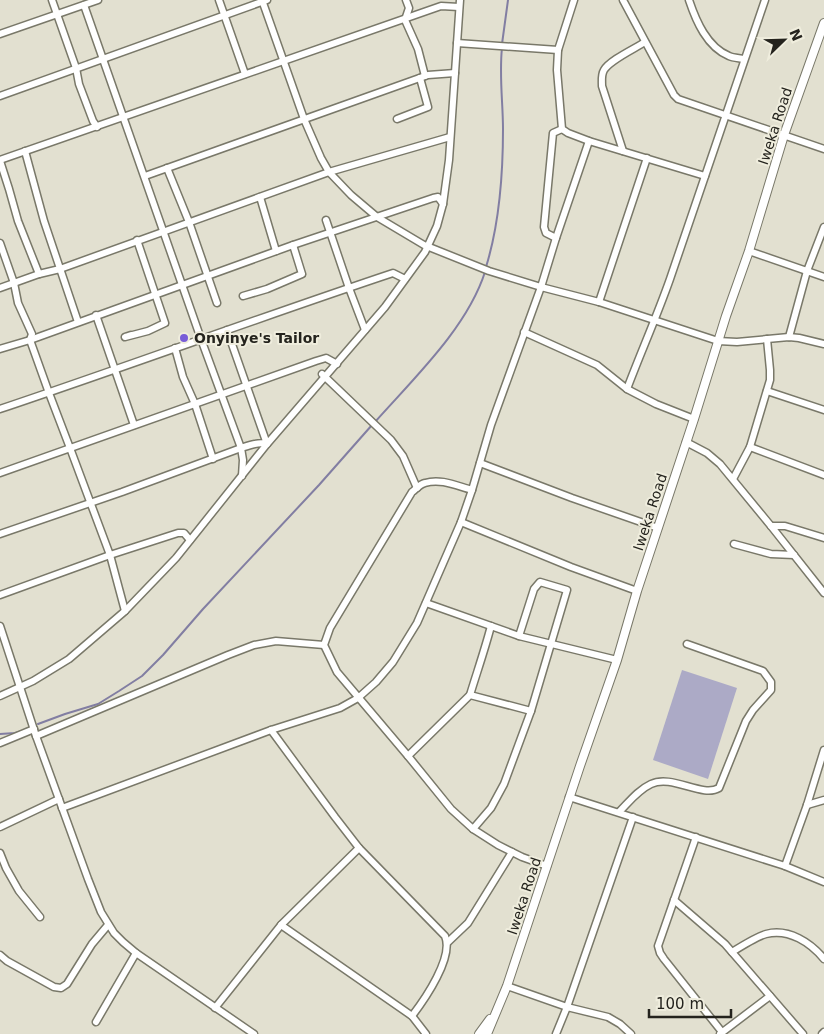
<svg xmlns="http://www.w3.org/2000/svg" width="824" height="1034" font-family="'DejaVu Sans',sans-serif">
<style>
.green{fill:#acaac6}
.lines{fill:none;stroke-linecap:round;stroke-linejoin:round}
.stream{stroke:#827ea2;stroke-width:2}
.minor-casing{stroke:#797869;stroke-width:9}
.major-casing{stroke:#797869;stroke-width:10}
.minor{stroke:#fff;stroke-width:6}
.major{stroke:#fff;stroke-width:8}
.poi-dot{fill:#785dd8;stroke:#efeddd;stroke-width:2}
.labels{text-anchor:middle;stroke-width:4;stroke-linejoin:round;paint-order:stroke}
.street-label{font-size:14px;fill:#24231d;stroke:#efeddd}
.poi-label{font-size:14px;font-weight:bold;fill:#24231d;stroke:#efeddd;text-anchor:start}
</style>
<rect width="100%" height="100%" fill="#e2e0d0"/>
<polygon class="green" points="682,670 737,688 708,779 653,760"/>
<g class="lines">
<g class="stream">
<polyline points="502,44 508,0"/>
<path d="M486 267C499 225 503 173 503 129 503 103 499 75 502 48"/>
<path d="M375 422C414 378 467 328 485 272"/>
<polyline points="38,724 65,714 98,704 119,691 142,676 163,655 203,609 319,485 372,425"/>
<polyline points="0,734 15,733 22,731"/>
</g>
<g class="minor-casing">
<g id="minor">
<polyline points="52,0 76,68 79,84 93,121 97,127"/>
<polyline points="219,0 245,74"/>
<polyline points="262,0 304,119 321,158 329,172 351,195 377,217 424,245 489,271 541,287 599,302 718,341 737,342 789,337 799,338 824,344"/>
<polyline points="406,0 409,8 405,20 418,49 425,76"/>
<polyline points="574,0 558,50 557,70 562,129 568,133 589,141 705,176"/>
<polyline points="623,0 674,95 678,99 824,149"/>
<path d="M689 0C696 21 707 47 729 56 733 58 739 58 744 59"/>
<polyline points="84,5 201,339 241,448 243,460 242,476"/>
<polyline points="0,34 98,0"/>
<polyline points="457,43 558,50"/>
<polyline points="0,96 267,0"/>
<polyline points="397,119 428,107 420,78"/>
<polyline points="25,151 44,221 78,322"/>
<path d="M623 151 602 86C602 80 601 75 604 70 610 60 634 49 645 42"/>
<polyline points="0,160 441,6 459,7"/>
<polyline points="0,161 9,189 18,221 39,274"/>
<polyline points="167,168 189,222 217,303"/>
<polyline points="145,176 428,75 455,73"/>
<polyline points="260,197 276,251"/>
<polyline points="326,220 349,288 365,330"/>
<polyline points="556,238 546,233 544,227 553,133 562,129"/>
<polyline points="0,243 14,283 18,303 32,334 30,340 49,393 70,448 110,555 125,611"/>
<polyline points="749,251 824,277"/>
<polyline points="0,288 39,274 60,269 329,172 450,137"/>
<polyline points="243,296 267,289 302,274 293,245"/>
<polyline points="599,302 647,158"/>
<polyline points="96,315 134,425"/>
<polyline points="524,332 597,365 627,389 656,404 694,419"/>
<polyline points="131,335 125,337 148,331 165,323 137,240"/>
<polyline points="789,337 807,271 824,227"/>
<polyline points="175,348 183,377 195,404 213,459"/>
<polyline points="0,349 30,340 293,245 433,198 438,197 443,204"/>
<polyline points="322,374 391,440 403,456 417,488"/>
<path d="M627 389C641 352 657 316 670 279L765 0"/>
<polyline points="767,391 824,410"/>
<path d="M0 409C131 365 261 317 393 273L405 279"/>
<polyline points="686,442 707,453 720,464 771,526 824,593"/>
<polyline points="750,447 824,475"/>
<polyline points="480,463 572,498 658,528"/>
<polyline points="0,473 316,361 326,358 337,364"/>
<polyline points="733,479 750,447 770,380 770,370 767,339"/>
<path d="M472 490C457 486 441 478 425 483 420 484 416 489 412 492L330 628 324 645 337 672 408 756 451 809 473 829 498 845 522 857 547 866"/>
<polyline points="461,522 571,567 637,591"/>
<polyline points="771,526 785,526 824,538"/>
<path d="M0 534 122 492 241 448C250 445 258 442 267 444L227 330"/>
<polyline points="734,544 771,554 794,555"/>
<polyline points="0,595 110,555 178,533 184,533 190,540"/>
<polyline points="426,603 519,636 617,660"/>
<polyline points="0,626 36,736 88,879 101,912 114,933 123,942 136,953 254,1034"/>
<path d="M470 695C477 672 485 649 491 626"/>
<polyline points="0,696 33,681 69,659 125,611 176,558 267,444 385,307 425,252 437,226 443,204 449,160 460,0"/>
<polyline points="36,736 228,655 254,645 276,641 324,645"/>
<polyline points="0,743 34,729"/>
<polyline points="408,756 470,695 531,711"/>
<polyline points="569,797 785,866 824,882"/>
<polyline points="807,805 824,800"/>
<polyline points="62,808 271,730 340,708 358,698 376,682 393,662 417,623 461,522 472,490 491,425 541,287 556,238 589,141"/>
<path d="M619 812C629 802 638 790 651 784 672 774 702 798 719 788L746 721 753 710 771 690V682L763 671 687 644"/>
<polyline points="0,827 59,799"/>
<polyline points="473,829 491,808 504,784 531,711 567,590 540,582 534,589 519,636"/>
<polyline points="696,837 658,946 660,953 664,959 722,1032"/>
<path d="M359 848 445 936C454 957 425 999 412 1016"/>
<polyline points="0,853 6,868 19,891 40,917"/>
<polyline points="785,866 807,805 824,750"/>
<polyline points="674,900 725,944 803,1034"/>
<polyline points="281,925 412,1016 426,1034"/>
<polyline points="448,942 468,923 512,852"/>
<path d="M732 952C740 947 758 936 766 934 789 928 811 943 824 959"/>
<polyline points="0,955 7,961 54,987 61,988 67,984 92,944 108,925"/>
<polyline points="507,986 567,1007 608,1017 620,1024 631,1034"/>
<polyline points="215,1008 281,925 359,848 335,817 271,730"/>
<polyline points="96,1022 136,953"/>
<polyline points="556,1034 567,1007 633,817"/>
<polyline points="720,1034 770,996"/>
<polyline points="822,1034 824,1032"/>
</g>
</g>
<g class="major-casing">
<g id="major">
<polyline points="479,1034 490,1019"/>
<polyline points="487,1034 507,986 580,766 617,660 637,591 694,419 726,316 749,251 784,135 824,23"/>
</g>
</g>
<use href="#minor" class="minor"/>
<use href="#major" class="major"/>
</g>
<circle class="poi-dot" cx="184" cy="338" r="5"/>
<g class="labels">
<g class="street-label">
<text transform="translate(775 126) rotate(-72)" y="5">Iweka Road</text>
<text transform="translate(650 512) rotate(-72)" y="5">Iweka Road</text>
<text transform="translate(524 896) rotate(-72)" y="5">Iweka Road</text>
</g>
<g class="poi-label">
<text x="194" y="343">Onyinye's Tailor</text>
</g>
</g>
<g transform="translate(784 40) rotate(67)" stroke="#efeddd" stroke-width="4" paint-order="stroke">
<path d="M0-4L9 19L0 12L-9 19Z" fill="#24231d"/>
<text y="-8" font-size="14" font-weight="bold" text-anchor="middle" fill="#24231d">N</text>
</g>
<path d="M649 1009v8h82v-8" fill="none" stroke="#24231d" stroke-width="2.5"/>
<text x="656" y="1009" font-size="15" fill="#24231d" stroke="#efeddd" stroke-width="4" paint-order="stroke">100 m</text>
</svg>
